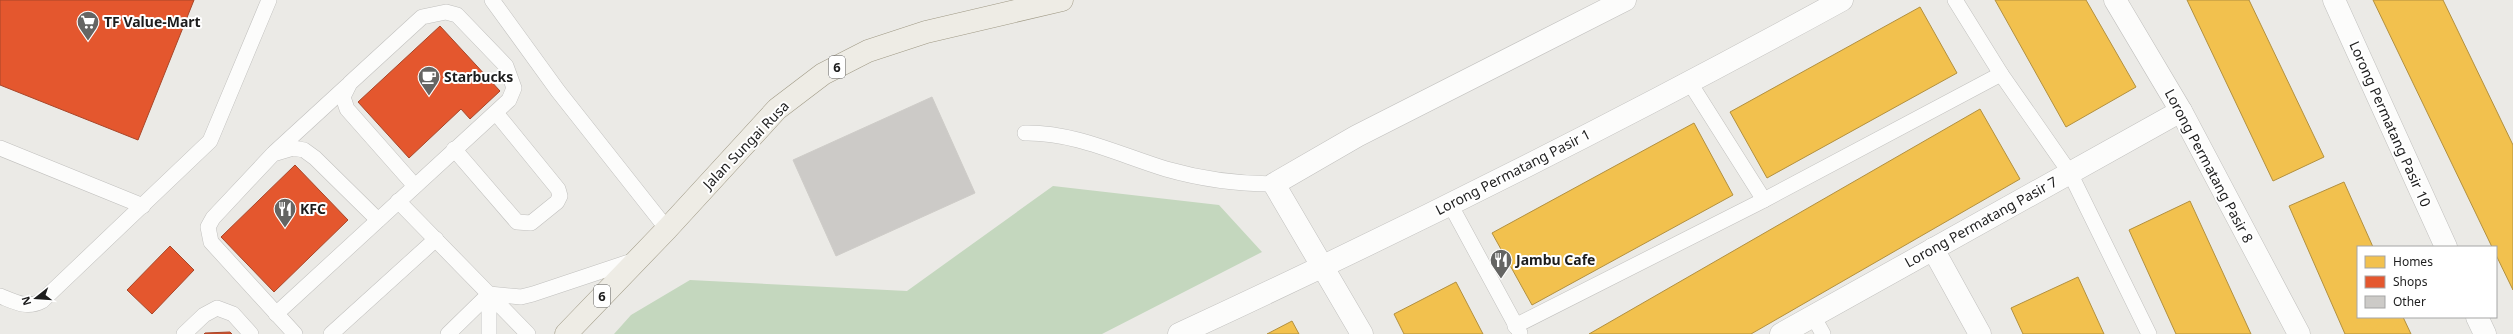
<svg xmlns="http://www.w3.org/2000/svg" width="2513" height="334" font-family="'Noto Sans',sans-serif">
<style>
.forest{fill:#c4d7be}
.homes{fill:#f2c14e;stroke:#b2903f}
.shops{fill:#e4572e;stroke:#a84629}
.building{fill:#cccac7;stroke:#ceccc8}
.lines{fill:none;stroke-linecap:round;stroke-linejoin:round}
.service-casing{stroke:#c1c0be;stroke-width:16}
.minor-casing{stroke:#c1c0be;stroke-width:23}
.primary-casing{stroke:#9f9985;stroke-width:23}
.service{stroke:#fcfcfb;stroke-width:15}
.minor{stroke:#fcfcfb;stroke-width:22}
.primary{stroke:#eeece5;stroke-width:22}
.labels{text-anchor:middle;stroke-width:4;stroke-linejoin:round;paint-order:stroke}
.shield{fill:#fff;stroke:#616161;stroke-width:1}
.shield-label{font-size:13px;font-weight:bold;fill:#1d1d1d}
.poi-label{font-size:14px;font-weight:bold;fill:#1d1d1d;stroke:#fff;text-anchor:start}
.street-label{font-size:14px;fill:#1d1d1d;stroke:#fff}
</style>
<rect width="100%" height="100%" fill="#ebeae6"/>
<polygon class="forest" points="1053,186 1219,205 1262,252 1102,334 614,334 631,315 690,280 907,291"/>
<g class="homes">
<polygon points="1995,0 2086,0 2136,87 2066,127"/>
<polygon points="2187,0 2249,0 2324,157 2273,181"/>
<polygon points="2373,0 2443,0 2513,145 2513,290 2496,255 2496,247 2492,247"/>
<polygon points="1920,7 1957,73 1767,178 1730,112"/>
<polygon points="1980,109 2020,179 1751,334 1589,334"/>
<polygon points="1694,123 1733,195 1532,305 1492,233"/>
<polygon points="2344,182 2373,247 2358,247 2358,317 2403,317 2411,334 2345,334 2289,206"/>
<polygon points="2190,201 2251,334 2176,334 2129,230"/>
<polygon points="2078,277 2104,334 2023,334 2011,308"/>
<polygon points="1456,282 1483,334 1404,334 1394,314"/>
<polygon points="1292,321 1299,334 1267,334"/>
</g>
<g class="shops">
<polygon points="0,0 194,0 138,140 0,85"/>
<polygon points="440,26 500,91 470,119 461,109 409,158 358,102"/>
<polygon points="295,165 348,220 274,292 221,237"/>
<polygon points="170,246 194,270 152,314 127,290"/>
<polygon points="230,332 232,334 204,334 205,333"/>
</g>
<polygon class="building" points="932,97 975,193 836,256 793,160"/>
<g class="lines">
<g class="service-casing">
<g id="service">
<polyline points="492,0 558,91 667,229"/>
<polyline points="1955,0 2001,74 2070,173 2149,334"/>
<polyline points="1690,83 1764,200"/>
<path d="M1025 133C1074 132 1120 155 1166 169 1201 179 1238 184 1274 184"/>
<polyline points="0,148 143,206"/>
<polyline points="454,149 517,222 531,223 557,202 560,196 558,189 496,113"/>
<polyline points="275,152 347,86"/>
<polyline points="398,201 528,334"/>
<polyline points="1450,204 1520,333"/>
<polyline points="489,294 489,334"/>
<path d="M0 296C15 302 27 309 42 301L210 141 269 0"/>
<polyline points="276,314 509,100 514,88 506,66 457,15 446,12 422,17 350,83 343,97 347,109 415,186"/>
<polyline points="1813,316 1823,334"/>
<polyline points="1515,326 1764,200 2001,74"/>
<polyline points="184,334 204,315 217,308 233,314 251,334"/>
<polyline points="295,334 211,242 208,227 213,218 273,154 293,148 304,150 315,158 378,220"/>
<polyline points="331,334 436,239"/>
<polyline points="448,334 489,294 521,297 533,294 635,260"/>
</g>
</g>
<g class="minor-casing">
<g id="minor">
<polyline points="2115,0 2181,111 2299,334"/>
<polyline points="2334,0 2446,247"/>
<polyline points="1933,249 1980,334"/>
<polyline points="2477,317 2485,334"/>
<path d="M1179 334C1404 230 1625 119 1842 0"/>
<polyline points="1362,334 1274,184 1357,136 1625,0"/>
<polyline points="1781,334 2181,111"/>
</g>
</g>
<g class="primary-casing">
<polyline id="primary" points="566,334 667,229 777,109 823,74 868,51 926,32 1062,0"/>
</g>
<use href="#service" class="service"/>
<use href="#minor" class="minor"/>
<use href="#primary" class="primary"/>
</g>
<defs>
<g id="supermarket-pin" transform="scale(1.15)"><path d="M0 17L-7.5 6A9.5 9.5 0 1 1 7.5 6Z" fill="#656563" stroke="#fff"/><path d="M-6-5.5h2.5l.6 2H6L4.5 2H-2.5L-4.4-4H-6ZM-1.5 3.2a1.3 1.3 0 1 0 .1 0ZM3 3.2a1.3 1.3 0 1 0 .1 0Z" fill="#fff"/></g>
<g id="cafe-pin" transform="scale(1.15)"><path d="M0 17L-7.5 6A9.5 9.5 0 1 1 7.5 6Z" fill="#656563" stroke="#fff"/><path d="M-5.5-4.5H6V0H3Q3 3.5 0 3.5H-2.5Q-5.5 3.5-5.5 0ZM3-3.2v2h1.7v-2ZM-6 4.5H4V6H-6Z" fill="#fff"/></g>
<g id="restaurant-pin" transform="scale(1.15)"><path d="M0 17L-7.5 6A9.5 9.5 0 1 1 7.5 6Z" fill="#656563" stroke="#fff"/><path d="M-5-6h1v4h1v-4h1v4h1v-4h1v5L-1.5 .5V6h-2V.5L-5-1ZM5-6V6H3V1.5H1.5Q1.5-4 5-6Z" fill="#fff"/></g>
</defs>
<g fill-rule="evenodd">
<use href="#supermarket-pin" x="88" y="22"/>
<use href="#cafe-pin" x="429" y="77"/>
<use href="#restaurant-pin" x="285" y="209"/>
<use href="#restaurant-pin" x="1501" y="260"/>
</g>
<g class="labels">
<g class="shield">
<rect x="829" y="56" width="16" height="22" rx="3"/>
<rect x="594" y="285" width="16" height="22" rx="3"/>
</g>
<g class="shield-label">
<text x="837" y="72">6</text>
<text x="602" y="301">6</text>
</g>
<g class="poi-label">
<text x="104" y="27">TF Value-Mart</text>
<text x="444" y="82">Starbucks</text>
<text x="300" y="214">KFC</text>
<text x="1516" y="265">Jambu Cafe</text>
</g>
<g class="street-label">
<text transform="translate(2390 124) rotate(66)" y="5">Lorong Permatang Pasir 10</text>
<text transform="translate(746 145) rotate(-46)" y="5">Jalan Sungai Rusa</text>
<text transform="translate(2209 166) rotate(62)" y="5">Lorong Permatang Pasir 8</text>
<text transform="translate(1513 172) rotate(-27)" y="5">Lorong Permatang Pasir 1</text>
<text transform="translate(1981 222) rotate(-29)" y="5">Lorong Permatang Pasir 7</text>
</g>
</g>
<rect x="2357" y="246" width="140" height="72" fill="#ffffff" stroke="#a5a5a5"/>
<rect x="2365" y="256" width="20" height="12" fill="#f2c14e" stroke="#a5a5a5"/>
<text x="2393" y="266" font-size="12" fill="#1d1d1d">Homes</text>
<rect x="2365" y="276" width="20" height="12" fill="#e4572e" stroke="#a5a5a5"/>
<text x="2393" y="286" font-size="12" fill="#1d1d1d">Shops</text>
<rect x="2365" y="296" width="20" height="12" fill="#cccac7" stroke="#a5a5a5"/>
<text x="2393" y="306" font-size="12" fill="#1d1d1d">Other</text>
<g transform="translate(36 298) rotate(253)" stroke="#ffffff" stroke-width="3" paint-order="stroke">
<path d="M0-3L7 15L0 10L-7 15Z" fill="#1d1d1d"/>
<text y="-6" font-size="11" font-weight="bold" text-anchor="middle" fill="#1d1d1d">N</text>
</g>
</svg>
